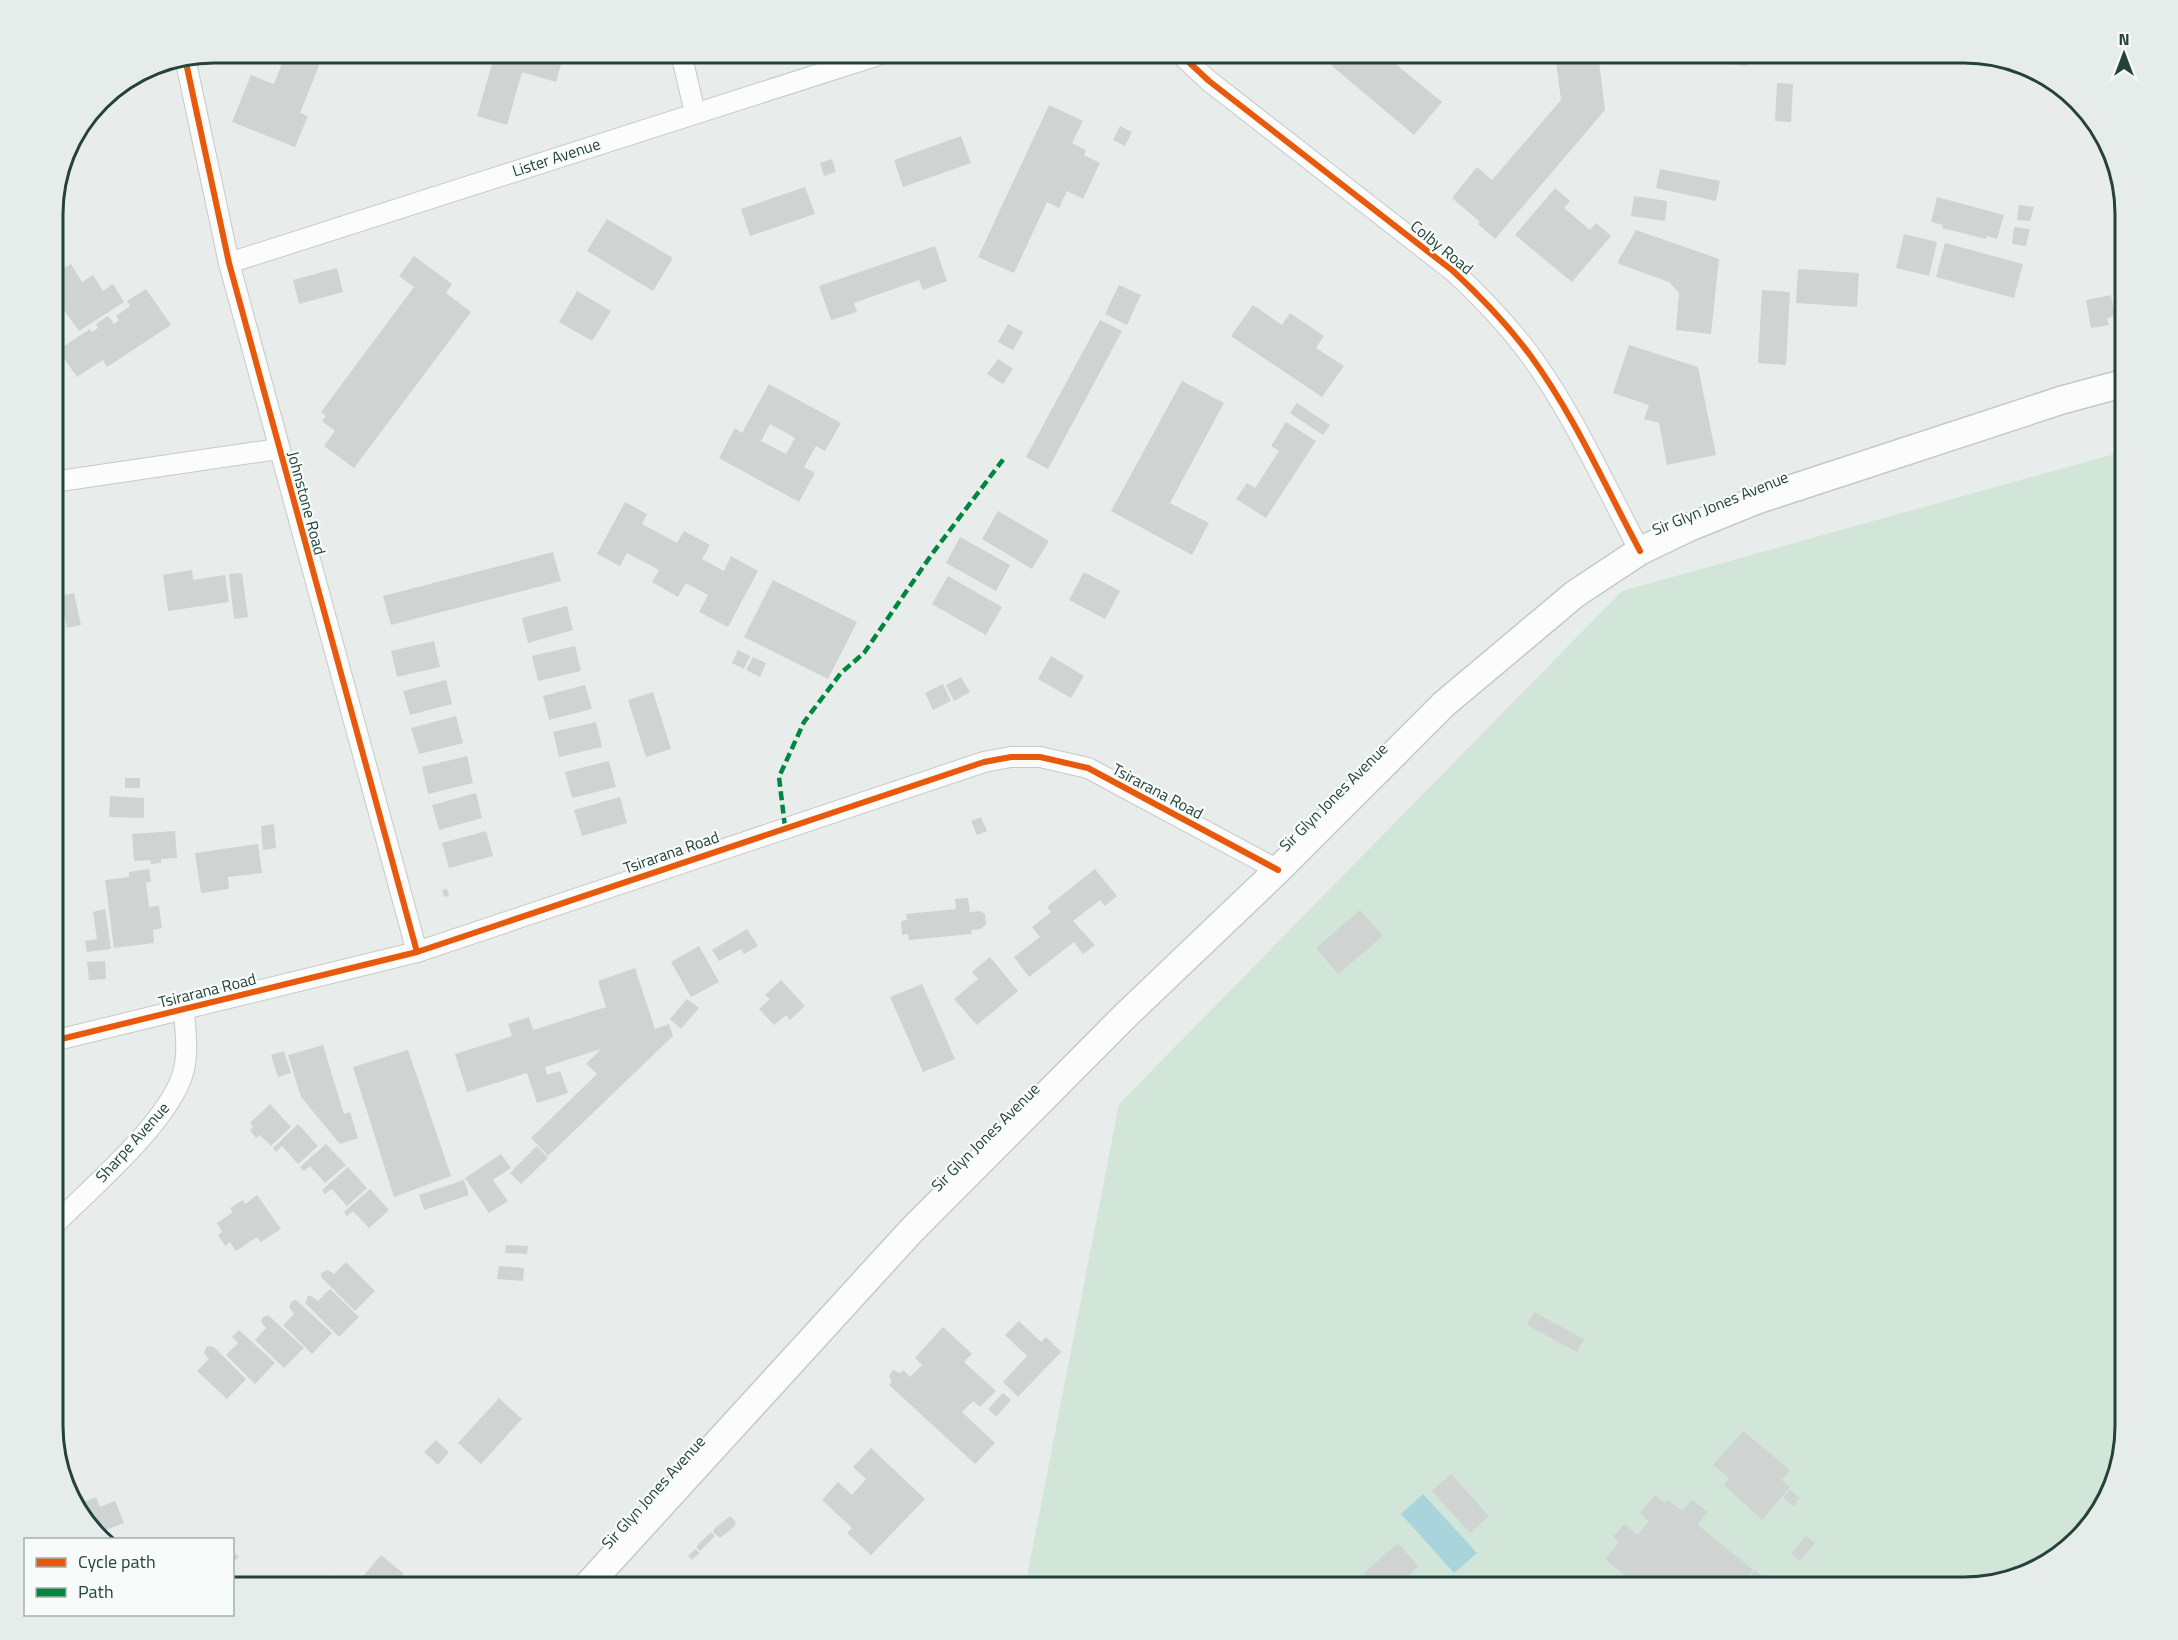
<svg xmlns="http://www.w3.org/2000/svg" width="2178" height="1640" font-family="'Titillium Web',sans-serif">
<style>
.green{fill:#d1e6d8}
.water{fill:#a9d4db}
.building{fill:#cfd4d2;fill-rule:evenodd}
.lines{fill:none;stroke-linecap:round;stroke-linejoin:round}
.street-casing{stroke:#c5cac8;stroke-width:22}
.secondary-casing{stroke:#c3cbc8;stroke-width:30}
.street{stroke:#fcfcfc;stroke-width:20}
.secondary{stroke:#fcfcfc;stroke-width:27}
.quiet{stroke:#00873e;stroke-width:4.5;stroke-dasharray:9 4.5;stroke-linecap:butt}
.cycleway-casing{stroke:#f7fbf9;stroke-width:10}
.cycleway{stroke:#e8590c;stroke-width:6}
.labels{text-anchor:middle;stroke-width:4.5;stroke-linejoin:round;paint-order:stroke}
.street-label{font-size:16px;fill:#24423a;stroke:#f7fbf9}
.rim{fill:none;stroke:#24423a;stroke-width:3}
</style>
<rect width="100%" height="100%" fill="#e8edeb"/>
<polygon class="green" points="2125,451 2125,1426 2117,1478 2092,1524 2035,1571 1964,1587 1025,1587 1119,1104 1622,591"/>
<polygon class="water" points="1423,1494 1477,1553 1454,1573 1401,1514"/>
<g class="building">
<polygon points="286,53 324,53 300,113 308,116 295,147 232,122 251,75 274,84"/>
<polygon points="468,53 547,53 563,57 556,82 522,72 507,125 477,116 492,64 467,57"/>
<polygon points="1341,53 1382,53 1442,102 1414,135 1331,65"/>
<polygon points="1387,53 1409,53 1400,63"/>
<polygon points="1555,53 1598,53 1605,110 1495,239 1478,224 1480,222 1452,198 1477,167 1492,180 1561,100"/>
<polygon points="1704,53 1748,53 1747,66 1703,62"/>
<polygon points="1777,83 1793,84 1791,122 1775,121"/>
<polygon points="1049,105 1083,121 1072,143 1086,150 1084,155 1100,163 1083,199 1067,191 1059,208 1047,202 1014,273 978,257"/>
<polygon points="1120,126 1132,132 1125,146 1113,140"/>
<polygon points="961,136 971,163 903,187 894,160"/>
<polygon points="832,159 836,172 824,176 820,163"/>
<polygon points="1660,169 1720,181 1716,201 1656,188"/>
<polygon points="805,187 815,214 750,236 741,209"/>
<polygon points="1555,188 1570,201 1564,208 1590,230 1596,223 1611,236 1572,282 1515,235"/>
<polygon points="1634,196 1667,201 1665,221 1631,216"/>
<polygon points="1937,197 2004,215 1997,239 1987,236 1986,239 1942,228 1943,225 1931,222"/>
<polygon points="2019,205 2034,207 2030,221 2017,220"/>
<polygon points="607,219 673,258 653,291 587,251"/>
<polygon points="2014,227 2030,229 2026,246 2012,244"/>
<polygon points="1636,230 1719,259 1711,334 1676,330 1679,293 1669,282 1619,264 1618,261"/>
<polygon points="1904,234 1937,242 1929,276 1896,268"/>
<polygon points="1945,243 2023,264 2014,298 1936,277"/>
<polygon points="935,246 947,281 923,290 919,280 854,303 857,312 831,320 819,286"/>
<polygon points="414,256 452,284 446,293 471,312 354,468 324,446 335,431 322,421 326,416 321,412 414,287 399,276"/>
<polygon points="71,264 82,282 93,275 103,291 113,284 124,302 79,331 53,295 53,275"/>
<polygon points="337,268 343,292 299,304 293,280"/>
<polygon points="1798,269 1859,273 1857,307 1796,303"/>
<polygon points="1119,285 1141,295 1127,325 1105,314"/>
<polygon points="146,289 171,325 107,367 103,360 77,377 58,350 90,329 92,332 98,328 96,324 108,316 114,324 119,320 116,316 130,306 127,301"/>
<polygon points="1762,290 1790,292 1786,365 1758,363"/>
<polygon points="577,291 611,311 592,341 559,322"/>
<polygon points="2111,295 2115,316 2107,318 2109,325 2091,328 2086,300"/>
<polygon points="1253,305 1282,325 1290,313 1324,336 1316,348 1344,366 1322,397 1231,336"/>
<polygon points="1100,320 1122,331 1048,469 1026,457"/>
<polygon points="1008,324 1023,332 1013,350 998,342"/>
<polygon points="1629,345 1698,367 1716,455 1667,465 1659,423 1644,419 1649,405 1613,393"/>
<polygon points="998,359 1013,369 1003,384 987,374"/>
<polygon points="1182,381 1224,403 1170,503 1209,523 1192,555 1111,511"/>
<path d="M769 384 841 423 825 451 816 446 804 467 815 473 799 502 719 458 735 428 742 433ZM770 424 795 438 786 454 761 441Z"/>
<polygon points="1297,403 1330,425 1323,435 1290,413"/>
<polygon points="1286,422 1316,441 1266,518 1236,499 1247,483 1255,488 1279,451 1271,446"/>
<polygon points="625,502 647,514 642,524 677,543 684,531 710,545 702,559 724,571 731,556 758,571 728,627 699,612 708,595 686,583 678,597 652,582 659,570 627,553 620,566 597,554"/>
<polygon points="998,511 1049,541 1032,569 982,539"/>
<polygon points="960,537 1010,565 996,591 946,563"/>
<polygon points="553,552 561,581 391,625 383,596"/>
<polygon points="192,570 193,580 225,575 229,602 168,611 163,575"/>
<polygon points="1084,572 1120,591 1105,619 1069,600"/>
<polygon points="242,573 248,617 234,619 229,574"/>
<polygon points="948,576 1002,607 986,635 932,604"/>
<polygon points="773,580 857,622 828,679 744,637"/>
<polygon points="53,586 56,586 62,612 53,614"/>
<polygon points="74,593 81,625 67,628 60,596"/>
<polygon points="567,606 573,630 528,643 522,618"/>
<polygon points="434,641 440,667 397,677 391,651"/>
<polygon points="575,646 581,671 538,681 532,656"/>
<polygon points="738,650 750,656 744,669 732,663"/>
<polygon points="1051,656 1084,676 1071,698 1038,679"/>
<polygon points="753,657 766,663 760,677 746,670"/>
<polygon points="961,677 970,692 954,701 946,685"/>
<polygon points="446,680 452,704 410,715 403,691"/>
<polygon points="943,684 951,701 933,710 925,693"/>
<polygon points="585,685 592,709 549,720 543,696"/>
<polygon points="653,692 671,749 646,757 628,700"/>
<polygon points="456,716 463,743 419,754 411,728"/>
<polygon points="596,722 602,747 559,757 553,732"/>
<polygon points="467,756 473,783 428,794 422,767"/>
<polygon points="609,761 616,787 572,798 565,772"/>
<rect x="125" y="778" width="15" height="10"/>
<polygon points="476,793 482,818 439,830 432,805"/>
<polygon points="110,796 144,798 144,818 109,817"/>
<polygon points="620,797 627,823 582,836 574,810"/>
<polygon points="981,817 987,831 977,835 971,821"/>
<polygon points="274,824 276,848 263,850 261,826"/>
<polygon points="175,831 177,858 161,859 161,863 151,864 150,860 134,861 132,834"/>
<polygon points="486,831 493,856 449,868 442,843"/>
<polygon points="258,844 262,873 228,877 229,889 201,893 195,853"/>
<polygon points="149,869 151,882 146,882 149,907 159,906 162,928 153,930 154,943 114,948 105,880 129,877 129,872"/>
<polygon points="1095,869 1117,896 1105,906 1100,900 1073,921 1095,945 1083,954 1074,942 1029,977 1014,957 1040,937 1032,927 1051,912 1047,907"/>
<polygon points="447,889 449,896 444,897 442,890"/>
<polygon points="968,898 970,912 980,911 985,914 986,924 981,929 971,930 972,934 909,940 908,934 902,935 901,921 907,920 906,914 956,909 955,899"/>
<polygon points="105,909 111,949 87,952 85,941 97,939 93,912"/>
<polygon points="1360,910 1383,936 1338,974 1316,948"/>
<polygon points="747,929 758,946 744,954 741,949 719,961 712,950"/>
<polygon points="699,946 719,982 691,997 671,962"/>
<polygon points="990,957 1018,991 977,1025 954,999 978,979 972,972"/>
<polygon points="105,961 106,979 89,980 87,962"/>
<polygon points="635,968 655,1029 669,1024 673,1036 548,1156 531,1138 597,1074 586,1064 601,1049 545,1067 547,1075 560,1071 568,1093 537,1103 527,1073 467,1092 455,1054 512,1036 508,1024 529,1017 533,1030 606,1007 598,981"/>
<polygon points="781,980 805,1006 790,1020 786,1015 774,1025 759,1009 770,999 765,995"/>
<polygon points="922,984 955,1059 923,1072 890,997"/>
<polygon points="687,999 699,1008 681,1029 670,1019"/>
<polygon points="323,1045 344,1114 350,1112 358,1138 340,1144 301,1097 288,1055"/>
<polygon points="408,1050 451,1176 394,1197 353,1067"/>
<polygon points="284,1051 291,1073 278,1077 271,1055"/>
<polygon points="270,1104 291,1127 271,1146 260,1135 256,1138 250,1130 253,1127 250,1123"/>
<polygon points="298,1124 318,1146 298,1164 282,1146 276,1152 273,1148"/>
<polygon points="326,1144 346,1165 325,1183 310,1166 304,1171 300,1167"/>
<polygon points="537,1146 548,1158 521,1184 510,1173"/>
<polygon points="501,1154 511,1168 493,1180 508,1201 489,1213 465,1178"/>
<polygon points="348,1167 367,1188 347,1206 332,1189 325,1194 322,1190"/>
<polygon points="464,1180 469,1195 424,1210 419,1195"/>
<polygon points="370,1189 389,1210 369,1228 353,1211 347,1216 344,1212"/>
<polygon points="257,1195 281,1229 261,1242 257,1237 236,1251 230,1242 225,1246 218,1235 222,1232 217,1223 233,1212 230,1208 243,1200 245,1204"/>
<polygon points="506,1245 528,1246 527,1254 505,1253"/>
<polygon points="346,1262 375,1291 355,1311 321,1277 321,1273 328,1270 334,1274"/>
<polygon points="499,1266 524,1268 523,1281 497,1279"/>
<polygon points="330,1289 359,1317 339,1337 305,1303 308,1296 311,1296 318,1301"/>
<polygon points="296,1300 332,1333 312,1354 283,1325 294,1314 289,1307 292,1301"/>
<polygon points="1534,1312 1584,1339 1577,1352 1527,1325"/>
<polygon points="268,1315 304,1348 284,1368 255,1340 266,1328 261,1322 262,1318"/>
<polygon points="1019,1321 1041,1342 1046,1337 1061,1352 1018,1397 1003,1382 1027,1356 1005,1335"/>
<polygon points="943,1327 972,1354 964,1362 996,1391 980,1407 973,1401 962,1412 995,1443 975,1464 889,1385 892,1382 889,1376 893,1370 900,1373 903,1370 910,1377 922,1365 915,1358"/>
<polygon points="239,1330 275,1363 255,1384 226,1355 238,1343 232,1337"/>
<polygon points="207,1346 214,1347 246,1379 227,1399 197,1371 209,1359 204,1353"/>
<polygon points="1003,1393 1011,1400 996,1417 988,1409"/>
<polygon points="499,1398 522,1419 481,1464 458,1443"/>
<polygon points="1743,1431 1790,1470 1782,1480 1790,1487 1762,1520 1724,1485 1729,1478 1713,1465"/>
<polygon points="436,1440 449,1452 438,1465 424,1452"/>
<polygon points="871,1448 925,1499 871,1555 847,1533 852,1528 822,1500 838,1482 852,1495 866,1479 853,1467"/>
<polygon points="1451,1474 1489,1516 1470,1533 1432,1491"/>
<polygon points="1790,1490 1800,1498 1793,1506 1783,1498"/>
<polygon points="1655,1495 1665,1503 1668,1500 1682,1511 1692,1500 1708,1512 1697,1524 1753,1570 1738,1587 1731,1587 1725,1583 1721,1587 1630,1587 1634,1583 1605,1559 1619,1542 1613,1537 1624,1524 1638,1535 1649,1521 1640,1513"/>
<polygon points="96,1497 100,1507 115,1501 124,1523 99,1533 76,1505"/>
<polygon points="730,1516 736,1522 734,1527 720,1538 713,1532 715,1528"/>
<polygon points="711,1532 715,1536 700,1551 696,1547"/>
<polygon points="1806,1536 1815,1543 1800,1561 1791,1554"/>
<polygon points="1398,1543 1418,1566 1406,1578 1417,1587 1377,1587 1364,1573"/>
<polygon points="695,1549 700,1553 692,1560 688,1556"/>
<polygon points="232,1550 239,1557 232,1563"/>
<polygon points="381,1555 404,1574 392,1587 354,1587"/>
<polygon points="1755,1570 1772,1584 1769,1587 1757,1587 1747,1579"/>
<polygon points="1363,1574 1375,1587 1349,1587"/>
<polygon points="334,1575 348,1587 323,1587"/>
</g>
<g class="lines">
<g class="street-casing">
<g id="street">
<polyline points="681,53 695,113"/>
<path d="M1179 53 1209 81 1453 271C1481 297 1507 324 1530 355 1574 415 1605 486 1640 551"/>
<polyline points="185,58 229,263 417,952"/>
<polyline points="229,263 885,53"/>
<polyline points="53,482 278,449"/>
<polyline points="53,1041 417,952 984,762 1011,757 1040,757 1088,768 1278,870"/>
<path d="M53 1226C90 1189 169 1122 183 1073 189 1053 185 1030 184 1009"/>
</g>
</g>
<g class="secondary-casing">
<polyline id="secondary" points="586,1587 911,1231 1127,1014 1278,870 1444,704 1575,594 1640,551 1690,527 1757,500 2062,400 2125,383"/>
</g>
<use href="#street" class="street"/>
<use href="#secondary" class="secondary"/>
<polyline class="quiet" points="785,827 779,777 804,722 841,673 864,653 932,554 1005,457"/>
<g class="cycleway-casing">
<g id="cycleway">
<path d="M1179 53 1209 81 1453 271C1481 297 1507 324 1530 355 1574 415 1605 486 1640 551"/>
<polyline points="185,58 229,263 417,952"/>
<polyline points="53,1041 417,952 984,762 1011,757 1040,757 1088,768 1278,870"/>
</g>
</g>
<use href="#cycleway" class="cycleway"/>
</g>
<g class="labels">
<g class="street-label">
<text transform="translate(556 157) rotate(-18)" y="6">Lister Avenue</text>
<text transform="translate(1442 247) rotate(39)" y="6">Colby Road</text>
<text transform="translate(307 503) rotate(75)" y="6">Johnstone Road</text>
<text transform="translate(1720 503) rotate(-22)" y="6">Sir Glyn Jones Avenue</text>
<text transform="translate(1158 791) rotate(28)" y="6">Tsirarana Road</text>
<text transform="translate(1333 797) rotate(-45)" y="6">Sir Glyn Jones Avenue</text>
<text transform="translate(671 852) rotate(-19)" y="6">Tsirarana Road</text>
<text transform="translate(207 990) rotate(-14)" y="6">Tsirarana Road</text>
<text transform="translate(985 1137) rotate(-45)" y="6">Sir Glyn Jones Avenue</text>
<text transform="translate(132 1142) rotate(-48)" y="6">Sharpe Avenue</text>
<text transform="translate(653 1492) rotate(-48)" y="6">Sir Glyn Jones Avenue</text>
</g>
</g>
<path d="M0 0H2178V1640H0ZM214 63H1964A151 151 0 0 1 2115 214V1426A151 151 0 0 1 1964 1577H214A151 151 0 0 1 63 1426V214A151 151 0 0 1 214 63Z" fill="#e6ecea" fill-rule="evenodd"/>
<path class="rim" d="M214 63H1964A151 151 0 0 1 2115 214V1426A151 151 0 0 1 1964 1577H214A151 151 0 0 1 63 1426V214A151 151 0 0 1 214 63Z"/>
<rect x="24" y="1538" width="210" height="78" fill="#f7fbf9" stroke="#a3b1ad" stroke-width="1.5"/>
<rect x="36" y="1558" width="30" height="9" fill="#e8590c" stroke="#a3b1ad" stroke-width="1.5"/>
<text x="78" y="1568" font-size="18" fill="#24423a">Cycle path</text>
<rect x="36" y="1588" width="30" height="9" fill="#00873e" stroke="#a3b1ad" stroke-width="1.5"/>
<text x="78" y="1598" font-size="18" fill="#24423a">Path</text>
<g transform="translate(2124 54)" stroke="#f7fbf9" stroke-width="4.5" paint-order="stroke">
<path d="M0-4.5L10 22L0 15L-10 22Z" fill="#24423a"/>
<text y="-9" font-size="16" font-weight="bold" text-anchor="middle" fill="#24423a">N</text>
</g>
</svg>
